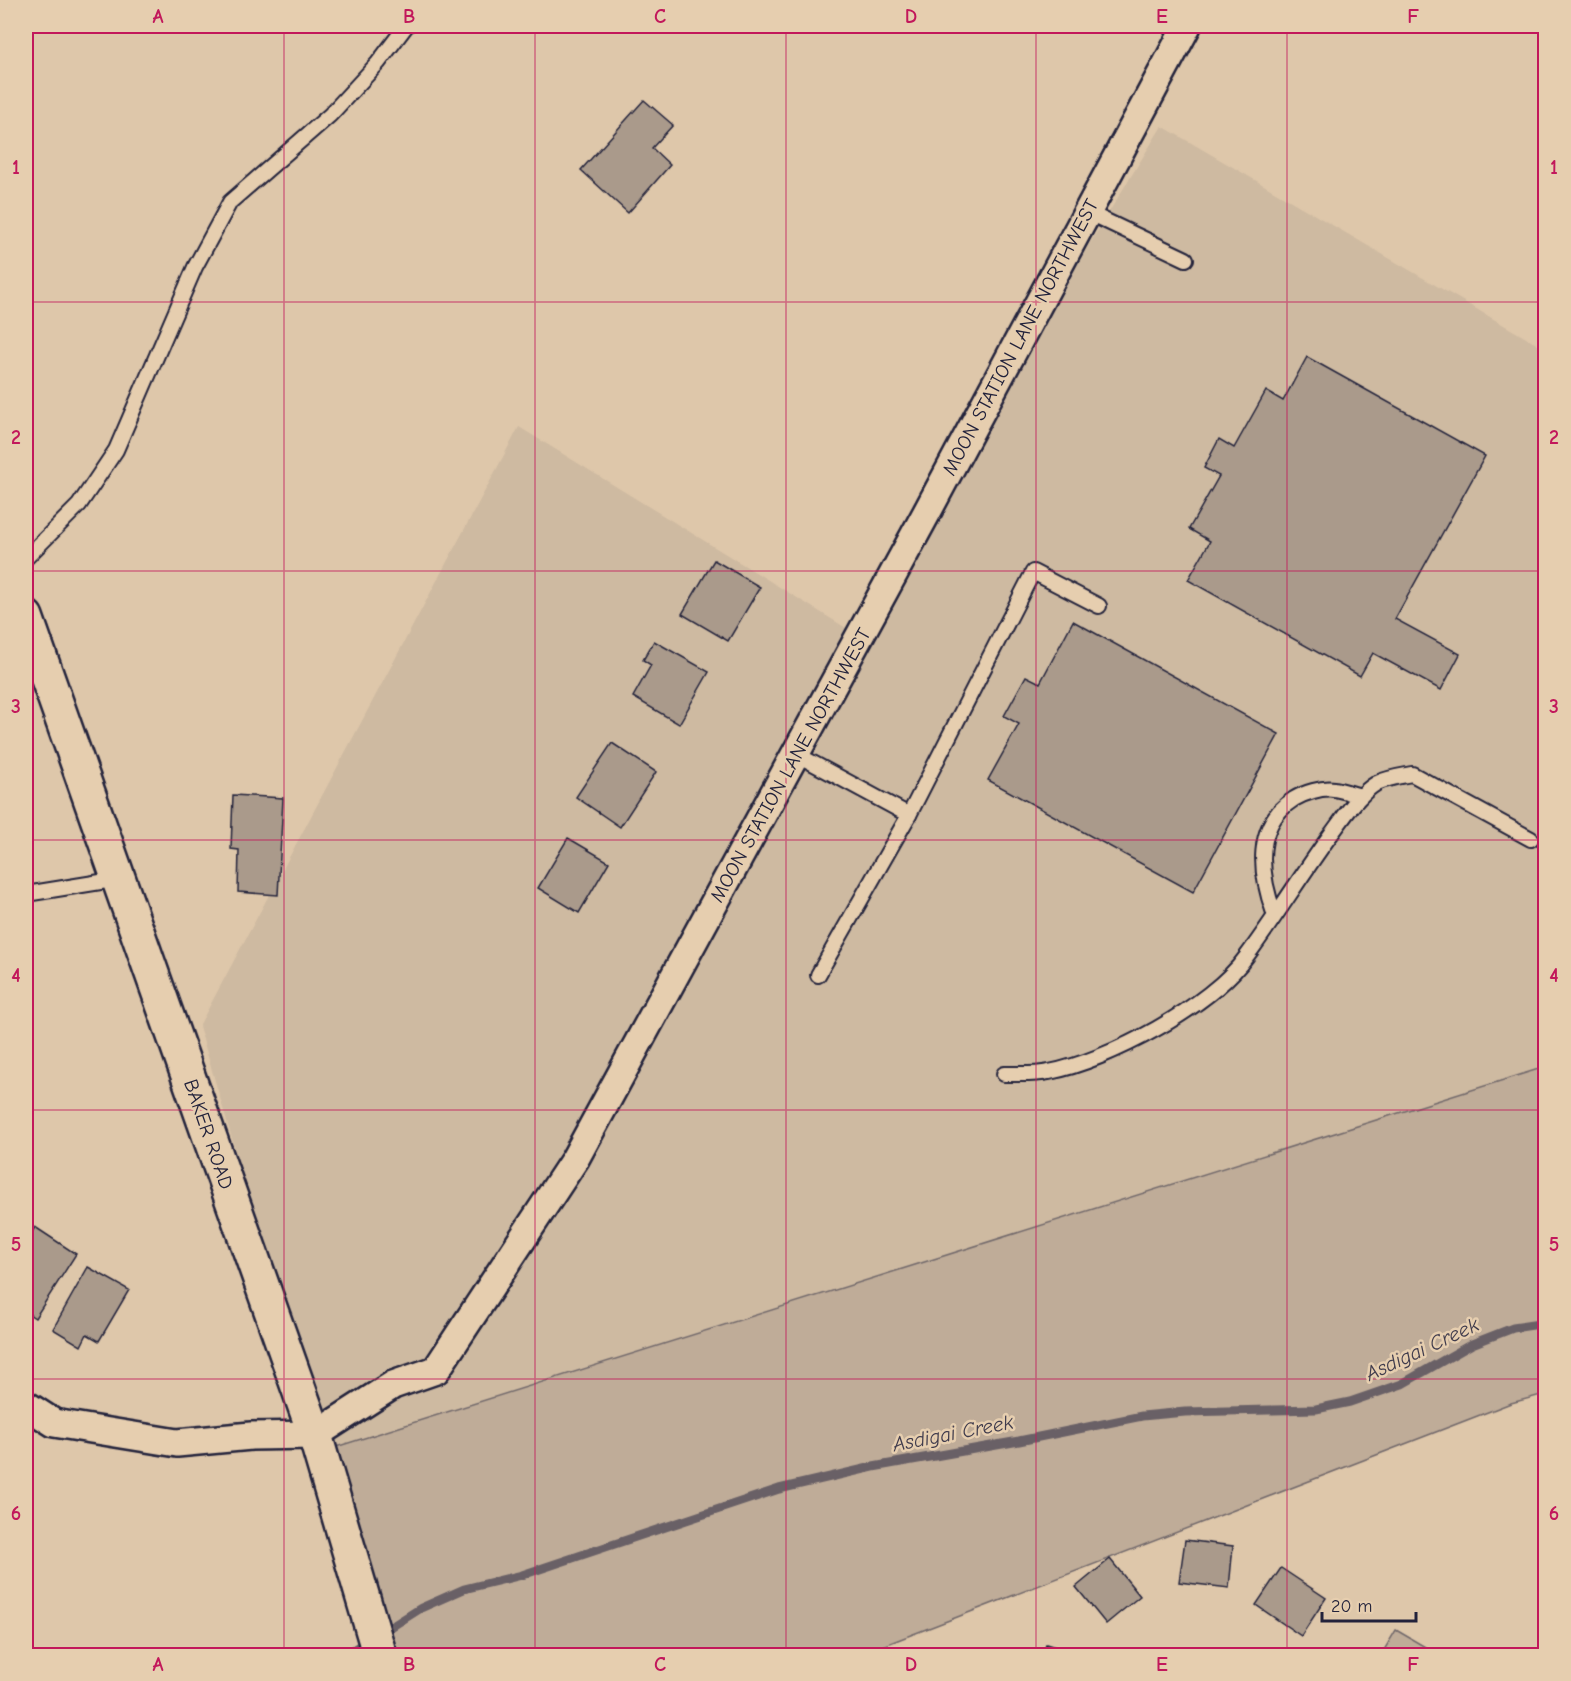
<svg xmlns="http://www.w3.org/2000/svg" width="1571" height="1681" font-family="'Comic Neue',sans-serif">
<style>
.built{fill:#cebaa1}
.green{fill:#bfac98;stroke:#70676a;stroke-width:1.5}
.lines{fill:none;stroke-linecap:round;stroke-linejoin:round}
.stream{stroke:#696066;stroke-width:9}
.building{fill:#aa9a8b;stroke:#22223b;stroke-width:1.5}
.lane-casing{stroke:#22223b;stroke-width:18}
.street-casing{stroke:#22223b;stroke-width:32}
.secondary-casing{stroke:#22223b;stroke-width:38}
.lane{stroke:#e6ceaf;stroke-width:14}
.street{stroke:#e6ceaf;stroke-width:27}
.secondary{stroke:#e6ceaf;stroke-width:33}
.grid{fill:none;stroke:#c2185b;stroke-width:1.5;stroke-opacity:0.55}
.labels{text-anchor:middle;stroke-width:5;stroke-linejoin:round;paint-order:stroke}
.street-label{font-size:20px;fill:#22223b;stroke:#e6ceaf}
.water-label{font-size:21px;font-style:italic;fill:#403c4d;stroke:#e6ceaf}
.neatline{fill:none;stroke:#c2185b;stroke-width:2}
.grid-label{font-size:20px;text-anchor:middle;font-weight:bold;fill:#c2185b}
</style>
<rect width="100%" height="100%" fill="#dec7aa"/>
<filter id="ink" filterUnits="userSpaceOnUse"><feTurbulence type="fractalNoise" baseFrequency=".0167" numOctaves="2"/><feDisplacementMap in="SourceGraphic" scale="12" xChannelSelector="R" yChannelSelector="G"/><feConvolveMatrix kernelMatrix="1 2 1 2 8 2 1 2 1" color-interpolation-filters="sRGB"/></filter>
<g filter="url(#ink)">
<polygon class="built" points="1162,126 1545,349 1545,1067 323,1451 199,1026 519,427 851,631"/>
<g class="green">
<polygon points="1545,1067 1545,1394 1511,1403 859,1655 382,1655 323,1451"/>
<polygon points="1396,1630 1439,1655 1381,1655"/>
</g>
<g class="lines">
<g class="stream">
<polyline points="380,1634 421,1608 464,1589 522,1575 779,1489 873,1467 1019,1441 1142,1416 1185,1412 1316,1409 1350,1402 1402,1384 1472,1344 1513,1328 1546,1323"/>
<polyline points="344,1656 368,1640"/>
</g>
</g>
<g class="building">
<polygon points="644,100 673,125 652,148 670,165 628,213 581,170"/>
<polygon points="1307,357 1485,456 1395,619 1460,654 1441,690 1373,653 1360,676 1188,580 1210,541 1189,529 1219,476 1204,468 1219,439 1234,448 1266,391 1283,401"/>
<polygon points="714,560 760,587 728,641 682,614"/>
<polygon points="1073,621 1279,734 1193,892 988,780 1019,724 1004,716 1026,676 1040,683"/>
<polygon points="654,641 709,672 679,724 633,697 651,665 643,660"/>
<polygon points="612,743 656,772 620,827 576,797"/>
<polygon points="233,795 283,798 278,895 238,892 239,850 231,849"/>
<polygon points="568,838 609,862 579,913 538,888"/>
<polygon points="35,1227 76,1254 35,1318 26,1312 26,1242"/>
<polygon points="88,1267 129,1290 99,1341 87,1334 81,1346 53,1329"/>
<polygon points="1185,1540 1233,1546 1229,1588 1179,1582"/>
<polygon points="1110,1559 1140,1596 1106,1624 1076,1587"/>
<polygon points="1281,1568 1326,1598 1301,1636 1256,1605"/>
<polygon points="1046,1644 1085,1656 1043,1656"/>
</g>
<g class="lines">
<g class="lane-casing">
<g id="lane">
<polyline points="1087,212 1186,259"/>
<polyline points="26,558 79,505 116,450 195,267 230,202 330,115 378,63 406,26"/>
<polyline points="796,754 909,815 1033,572 1099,606"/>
<polyline points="26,894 119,879"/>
<path d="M1274 913C1260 874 1253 825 1294 799 1304 793 1322 787 1334 789 1343 790 1352 794 1361 796"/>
<polyline points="818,975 909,815"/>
<path d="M1004 1074C1019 1074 1035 1075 1049 1072 1108 1061 1211 1006 1246 957 1275 918 1300 877 1329 837 1343 819 1357 795 1377 783 1387 778 1401 776 1412 774L1531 839"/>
</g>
</g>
<g class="street-casing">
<polyline id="street" points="26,1405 54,1423 177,1443 251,1436 315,1435 393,1385 436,1370 575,1159 926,514 1187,26"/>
</g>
<g class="secondary-casing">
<polyline id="secondary" points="26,617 315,1435 380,1656"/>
</g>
<use href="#lane" class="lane"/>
<use href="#street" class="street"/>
<use href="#secondary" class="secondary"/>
</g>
</g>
<path class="grid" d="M284 26V1656M535 26V1656M786 26V1656M1036 26V1656M1287 26V1656M26 302H1546M26 571H1546M26 840H1546M26 1110H1546M26 1379H1546"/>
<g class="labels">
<g class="street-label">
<text transform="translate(1020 337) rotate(-62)" y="7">MOON STATION LANE NORTHWEST</text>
<text transform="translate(790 765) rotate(-61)" y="7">MOON STATION LANE NORTHWEST</text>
<text transform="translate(209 1134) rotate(71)" y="7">BAKER ROAD</text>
</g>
<g class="water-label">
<text transform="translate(1422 1349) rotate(-25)" y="7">Asdigai Creek</text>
<text transform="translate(953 1433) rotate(-11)" y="7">Asdigai Creek</text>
</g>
</g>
<rect width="1571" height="1681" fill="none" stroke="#e6ceaf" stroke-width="66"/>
<path d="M1322 1612v9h94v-9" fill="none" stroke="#22223b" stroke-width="3"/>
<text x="1331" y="1612" font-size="18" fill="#22223b" stroke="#e6ceaf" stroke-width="4.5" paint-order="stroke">20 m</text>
<rect x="33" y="33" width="1505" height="1615" class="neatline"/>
<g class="grid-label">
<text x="158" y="23">A</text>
<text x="409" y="23">B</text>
<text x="660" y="23">C</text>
<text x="911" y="23">D</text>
<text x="1162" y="23">E</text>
<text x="1413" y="23">F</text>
<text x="16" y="174">1</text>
<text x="1554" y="174">1</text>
<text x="16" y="444">2</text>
<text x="1554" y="444">2</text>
<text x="16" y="713">3</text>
<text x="1554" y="713">3</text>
<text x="16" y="982">4</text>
<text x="1554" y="982">4</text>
<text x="16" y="1251">5</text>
<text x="1554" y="1251">5</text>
<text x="16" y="1520">6</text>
<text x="1554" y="1520">6</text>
<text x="158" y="1671">A</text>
<text x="409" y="1671">B</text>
<text x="660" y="1671">C</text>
<text x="911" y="1671">D</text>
<text x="1162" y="1671">E</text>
<text x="1413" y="1671">F</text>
</g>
</svg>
